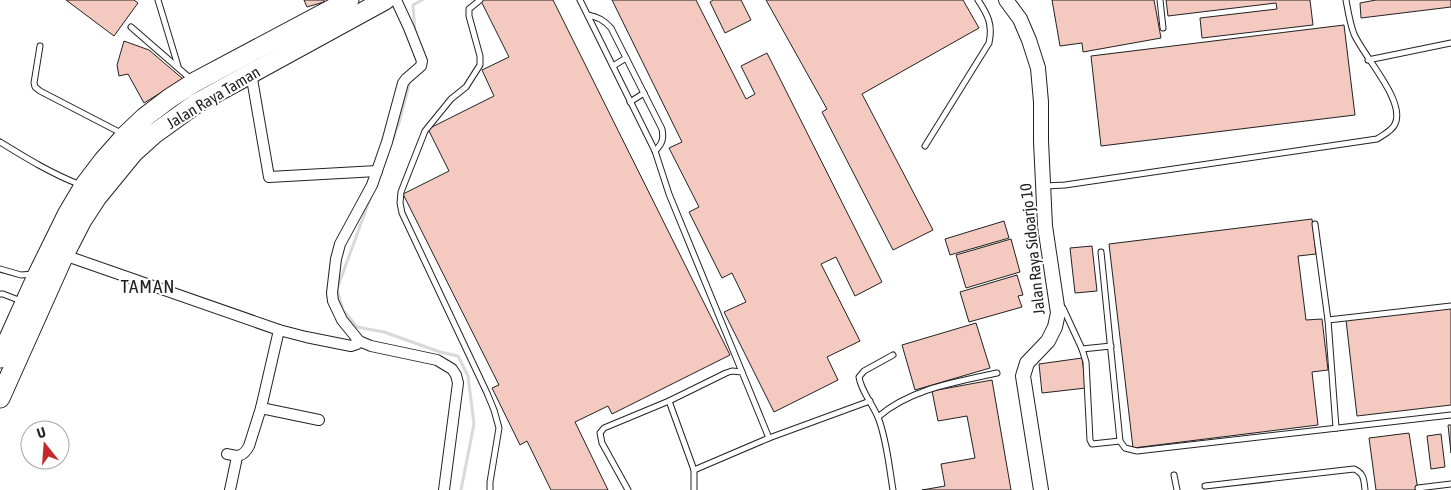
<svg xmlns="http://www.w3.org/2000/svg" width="1451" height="490" font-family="'Asap Condensed',sans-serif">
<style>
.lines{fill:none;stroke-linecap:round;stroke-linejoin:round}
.stream{stroke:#d9d9d9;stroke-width:3}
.building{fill:#f3c9c0;stroke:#222}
.lane-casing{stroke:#222;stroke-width:7}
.street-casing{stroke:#222;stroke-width:12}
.secondary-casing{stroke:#222;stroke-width:16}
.highway-casing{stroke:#222;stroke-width:21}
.lane{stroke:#fff;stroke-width:5}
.street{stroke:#fff;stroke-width:10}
.secondary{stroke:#fff;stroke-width:14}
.highway{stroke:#fff;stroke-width:19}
.labels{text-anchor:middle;stroke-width:4;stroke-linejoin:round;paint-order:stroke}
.street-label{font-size:16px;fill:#222;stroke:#fff}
.quarter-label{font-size:19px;letter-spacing:1px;fill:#222;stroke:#fff}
</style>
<rect width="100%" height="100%" fill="#fff"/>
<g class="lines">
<g class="stream">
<polyline points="415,32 413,5 422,0"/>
<polyline points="392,141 399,123 410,81 413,79"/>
<polyline points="371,196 337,289 343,310 357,327 384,332 440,352 458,356 468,376 474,424 461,490"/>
</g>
</g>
<g class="building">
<polygon points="66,0 134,0 138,3 114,36"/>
<polygon points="304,0 324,0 324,2 307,7"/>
<polygon points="483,0 553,0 730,355 612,414 608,406 575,422 608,490 551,490 527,441 520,445 492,388 499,385 403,194 449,171 428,129 494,96 482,70 509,57 481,1"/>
<polygon points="612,0 696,0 746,99 755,94 741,66 767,53 882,282 855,296 836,257 821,264 860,341 827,357 838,380 774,412 724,312 746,302 732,273 722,278 689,212 699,207 669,148 682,142"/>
<polygon points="713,0 741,0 751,20 725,33 710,2"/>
<polygon points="766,0 963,0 979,28 862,94 933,230 893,250 822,112 827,109"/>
<polygon points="1052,0 1154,0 1161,38 1083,52 1082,43 1060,46"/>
<polygon points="1166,0 1310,0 1313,25 1202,38 1200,18 1277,9 1276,3 1168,16"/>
<polygon points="1376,0 1451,0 1451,7 1361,18 1360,3"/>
<polygon points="1344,25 1355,115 1101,146 1091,56"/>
<polygon points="124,41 149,50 183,79 144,103 128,74 119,76 117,65"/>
<polygon points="1312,219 1316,254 1298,256 1306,320 1322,319 1328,370 1312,372 1318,425 1133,448 1109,244"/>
<polygon points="1004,221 1009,238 950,255 945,239"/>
<polygon points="1011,239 1020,272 966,288 956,255"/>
<polygon points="1092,246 1097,291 1075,293 1070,248"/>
<polygon points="1017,275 1023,295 1018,296 1022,307 969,322 960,292"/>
<polygon points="1451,307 1451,405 1357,416 1346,320"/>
<polygon points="976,323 990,368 915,390 902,345"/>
<polygon points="1082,358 1086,388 1042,393 1039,364"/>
<polygon points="992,380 1011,490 922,490 945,486 941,464 975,458 967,416 938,421 932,391"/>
<polygon points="1448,425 1451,425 1451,453"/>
<polygon points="1409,433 1418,490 1376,490 1369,438"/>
<polygon points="1441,434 1445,467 1431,469 1427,436"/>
</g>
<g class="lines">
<g class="lane-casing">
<g id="lane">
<polyline points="158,0 178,66"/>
<polyline points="480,0 469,9 469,16 480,56 480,65 466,87 451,99 425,131 401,192 400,203 402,213 487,393 494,410 499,428 490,482 490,490"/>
<polyline points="580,0 655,151 669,194 742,372"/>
<polyline points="1160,0 1163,28"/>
<path d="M588 15C598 17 604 20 611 28L662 129C664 139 662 144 655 151"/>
<polyline points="131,27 192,80"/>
<polyline points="40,46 34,83 35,87 40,91 123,134"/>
<polyline points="1368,60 1451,43"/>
<polyline points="613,66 626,58"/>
<polyline points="630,102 644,93"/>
<path d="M0 142C26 158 52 174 81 185"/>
<path d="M925 146 989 43C993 25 988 15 978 0"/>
<path d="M1045 186 1065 185 1377 139C1383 135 1392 131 1395 124 1406 101 1364 57 1354 34 1350 24 1348 11 1346 0"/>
<polyline points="1315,224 1328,320 1451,306"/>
<polyline points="1101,252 1120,441"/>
<polyline points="0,269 21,275 34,274"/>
<polyline points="0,294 3,294 21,301"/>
<polyline points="1063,308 1082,349 1086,362 1090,440 1092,444 1120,441 1125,448 1137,451 1451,415"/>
<polyline points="1328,320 1336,428"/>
<polyline points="1082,349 1111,346"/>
<path d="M893 355 864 371 859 377C861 392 874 405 879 420 887 442 889 466 893 490"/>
<polyline points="669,401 694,470 694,490"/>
<path d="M878 417C910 389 956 382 997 373"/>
<polyline points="694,470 769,438 870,401"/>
<polyline points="1174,475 1177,490"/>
<path d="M1205 486 1354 469C1364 473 1364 480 1365 490"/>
<polyline points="1418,488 1451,484"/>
<polyline points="628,490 602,443 600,433 604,428 669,401 726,373 732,371 742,372 769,438"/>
</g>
</g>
<g class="street-casing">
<g id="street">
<polyline points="396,0 409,28 422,61 421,66 406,79 403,83 387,142 372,185 340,244 336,259 332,293 333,301 342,320 359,341 371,346 437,360 452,369 456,375 458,383 444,490"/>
<polyline points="251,73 269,177 377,171"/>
<polyline points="64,255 279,330 306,337 351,346 357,344 359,341"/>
<polyline points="261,408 319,420"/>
<path d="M227 454C238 457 243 457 249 446L261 408 279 330"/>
<polyline points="230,490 237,457"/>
</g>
</g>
<g class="secondary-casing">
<polyline id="secondary" points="1006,0 1020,19 1029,40 1038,68 1041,102 1041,141 1045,226 1058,313 1055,327 1048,341 1027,363 1023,376 1041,490"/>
</g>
<g class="highway-casing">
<g id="highway">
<polyline points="0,358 38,274 68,213 84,186 103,161 126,135 145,117 170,98 195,82 349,0"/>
<polyline points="0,398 64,255 82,220 97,197 133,153 154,134 197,103 385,0"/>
</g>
</g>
<use href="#lane" class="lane"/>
<use href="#street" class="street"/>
<use href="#secondary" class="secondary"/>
<use href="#highway" class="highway"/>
</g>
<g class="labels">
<g class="street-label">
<text transform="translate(213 97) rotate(-31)" y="6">Jalan Raya Taman</text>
<text transform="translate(1032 249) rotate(-96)" y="6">Jalan Raya Sidoarjo 10</text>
</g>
<g class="quarter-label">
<text x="148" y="293">TAMAN</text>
</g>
</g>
<g transform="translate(45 445) rotate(343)"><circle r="24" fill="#ffffff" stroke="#a7a7a7"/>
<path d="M0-4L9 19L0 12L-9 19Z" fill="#c62828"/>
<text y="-8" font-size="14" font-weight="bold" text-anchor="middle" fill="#222222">U</text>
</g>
</svg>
